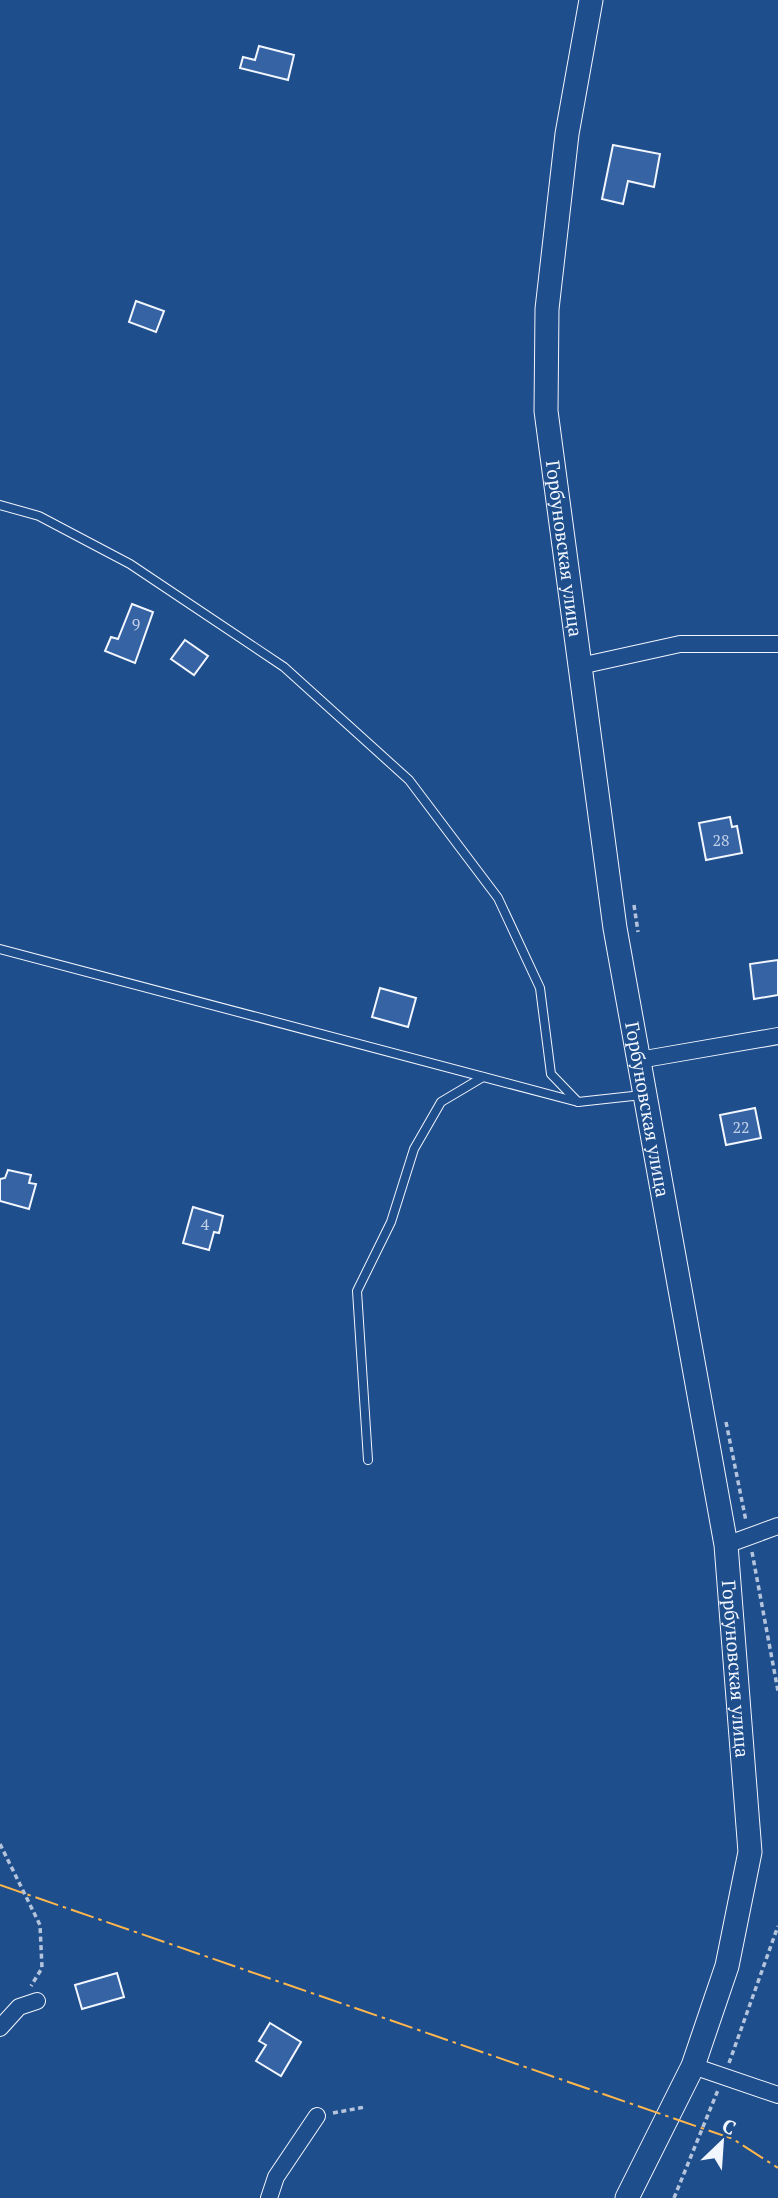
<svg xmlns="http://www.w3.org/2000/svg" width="778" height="2198" font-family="'PT Serif',serif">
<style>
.building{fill:#3563a3;stroke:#f2f6ff;stroke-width:2}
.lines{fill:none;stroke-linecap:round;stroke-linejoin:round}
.lane-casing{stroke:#f2f6ff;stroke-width:10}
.street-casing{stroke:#f2f6ff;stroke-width:18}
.secondary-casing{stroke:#f2f6ff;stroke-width:25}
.path{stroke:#b3c4dc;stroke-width:3.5;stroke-dasharray:5 3.5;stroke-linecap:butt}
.lane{stroke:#1f4e8c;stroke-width:8}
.street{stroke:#1f4e8c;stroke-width:16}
.secondary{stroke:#1f4e8c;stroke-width:23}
.power{stroke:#ffb74d;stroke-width:2;stroke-dasharray:24 5 3.5 5;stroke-linecap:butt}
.labels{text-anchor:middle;stroke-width:5;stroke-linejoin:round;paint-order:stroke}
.number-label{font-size:16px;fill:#c3d1e8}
.street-label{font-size:19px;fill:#f2f6ff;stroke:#1f4e8c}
</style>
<rect width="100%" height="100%" fill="#1f4e8c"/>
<g class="building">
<polygon points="259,46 294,55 288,80 240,68 243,57 255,60"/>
<polygon points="613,145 660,154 654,187 628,181 623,204 602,199"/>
<polygon points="136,301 164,311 156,332 129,322"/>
<polygon points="132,604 153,612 135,663 105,651 111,637 118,639"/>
<polygon points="185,640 208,656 194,675 171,659"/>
<polygon points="730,817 732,827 737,826 742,853 706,860 699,823"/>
<polygon points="778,960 778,995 754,999 750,964"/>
<polygon points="380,988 416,998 408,1027 372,1017"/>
<polygon points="755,1108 761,1138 726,1145 720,1115"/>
<polygon points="8,1170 31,1175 29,1183 36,1184 29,1209 0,1201 0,1179 5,1178"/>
<polygon points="193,1207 223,1216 219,1233 214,1232 209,1250 183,1243"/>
<polygon points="117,1973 124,1997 82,2009 75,1985"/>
<polygon points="270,2023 301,2042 281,2076 256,2061 266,2045 259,2041"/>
</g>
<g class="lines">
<g class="lane-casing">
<g id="lane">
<polyline points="0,505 39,516 130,564 284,667 409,780 498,898 540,988 551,1074 578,1102"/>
<polyline points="0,949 578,1102 642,1095"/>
<polyline points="368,1460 357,1291 391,1222 414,1149 441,1102 483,1077"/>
</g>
</g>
<g class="street-casing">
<g id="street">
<polyline points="580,666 680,644 778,644"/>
<polyline points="639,1060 778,1036"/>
<polyline points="726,1545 778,1526"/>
<polyline points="0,2028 19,2007 37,2001"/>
<polyline points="693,2066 778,2095"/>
<polyline points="269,2198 276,2177 317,2116"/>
</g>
</g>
<g class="secondary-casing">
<g id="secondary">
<path id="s1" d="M591 0 567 134 547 309 546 411 615 928 726 1545 750 1852 727 1966 693 2066 627 2198"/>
</g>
</g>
<g class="path">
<polyline points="634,905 638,932"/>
<polyline points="726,1422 746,1521"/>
<polyline points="752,1552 778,1691"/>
<polyline points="0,1844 40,1925 42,1968 31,1986"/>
<polyline points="729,2063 778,1926"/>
<polyline points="333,2113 365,2107"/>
<polyline points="674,2198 718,2090"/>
</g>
<use href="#lane" class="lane"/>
<use href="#street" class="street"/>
<use href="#secondary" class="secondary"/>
<polyline class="power" points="0,1885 733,2139 778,2168"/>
</g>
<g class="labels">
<g class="number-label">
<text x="136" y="630">9</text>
<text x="721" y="846">28</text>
<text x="741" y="1133">22</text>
<text x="205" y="1230">4</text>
</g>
<g class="street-label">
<text dy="7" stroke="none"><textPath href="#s1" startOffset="553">Горбуновская улица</textPath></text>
<text dy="7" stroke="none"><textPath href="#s1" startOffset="1120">Горбуновская улица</textPath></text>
<text dy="7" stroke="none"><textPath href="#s1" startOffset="1687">Горбуновская улица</textPath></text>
</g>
</g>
<g transform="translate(722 2142) rotate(25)" stroke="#1f4e8c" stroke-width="5" paint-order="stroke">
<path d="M0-5L12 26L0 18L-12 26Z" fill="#f2f6ff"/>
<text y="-10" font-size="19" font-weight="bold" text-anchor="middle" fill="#f2f6ff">С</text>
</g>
</svg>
